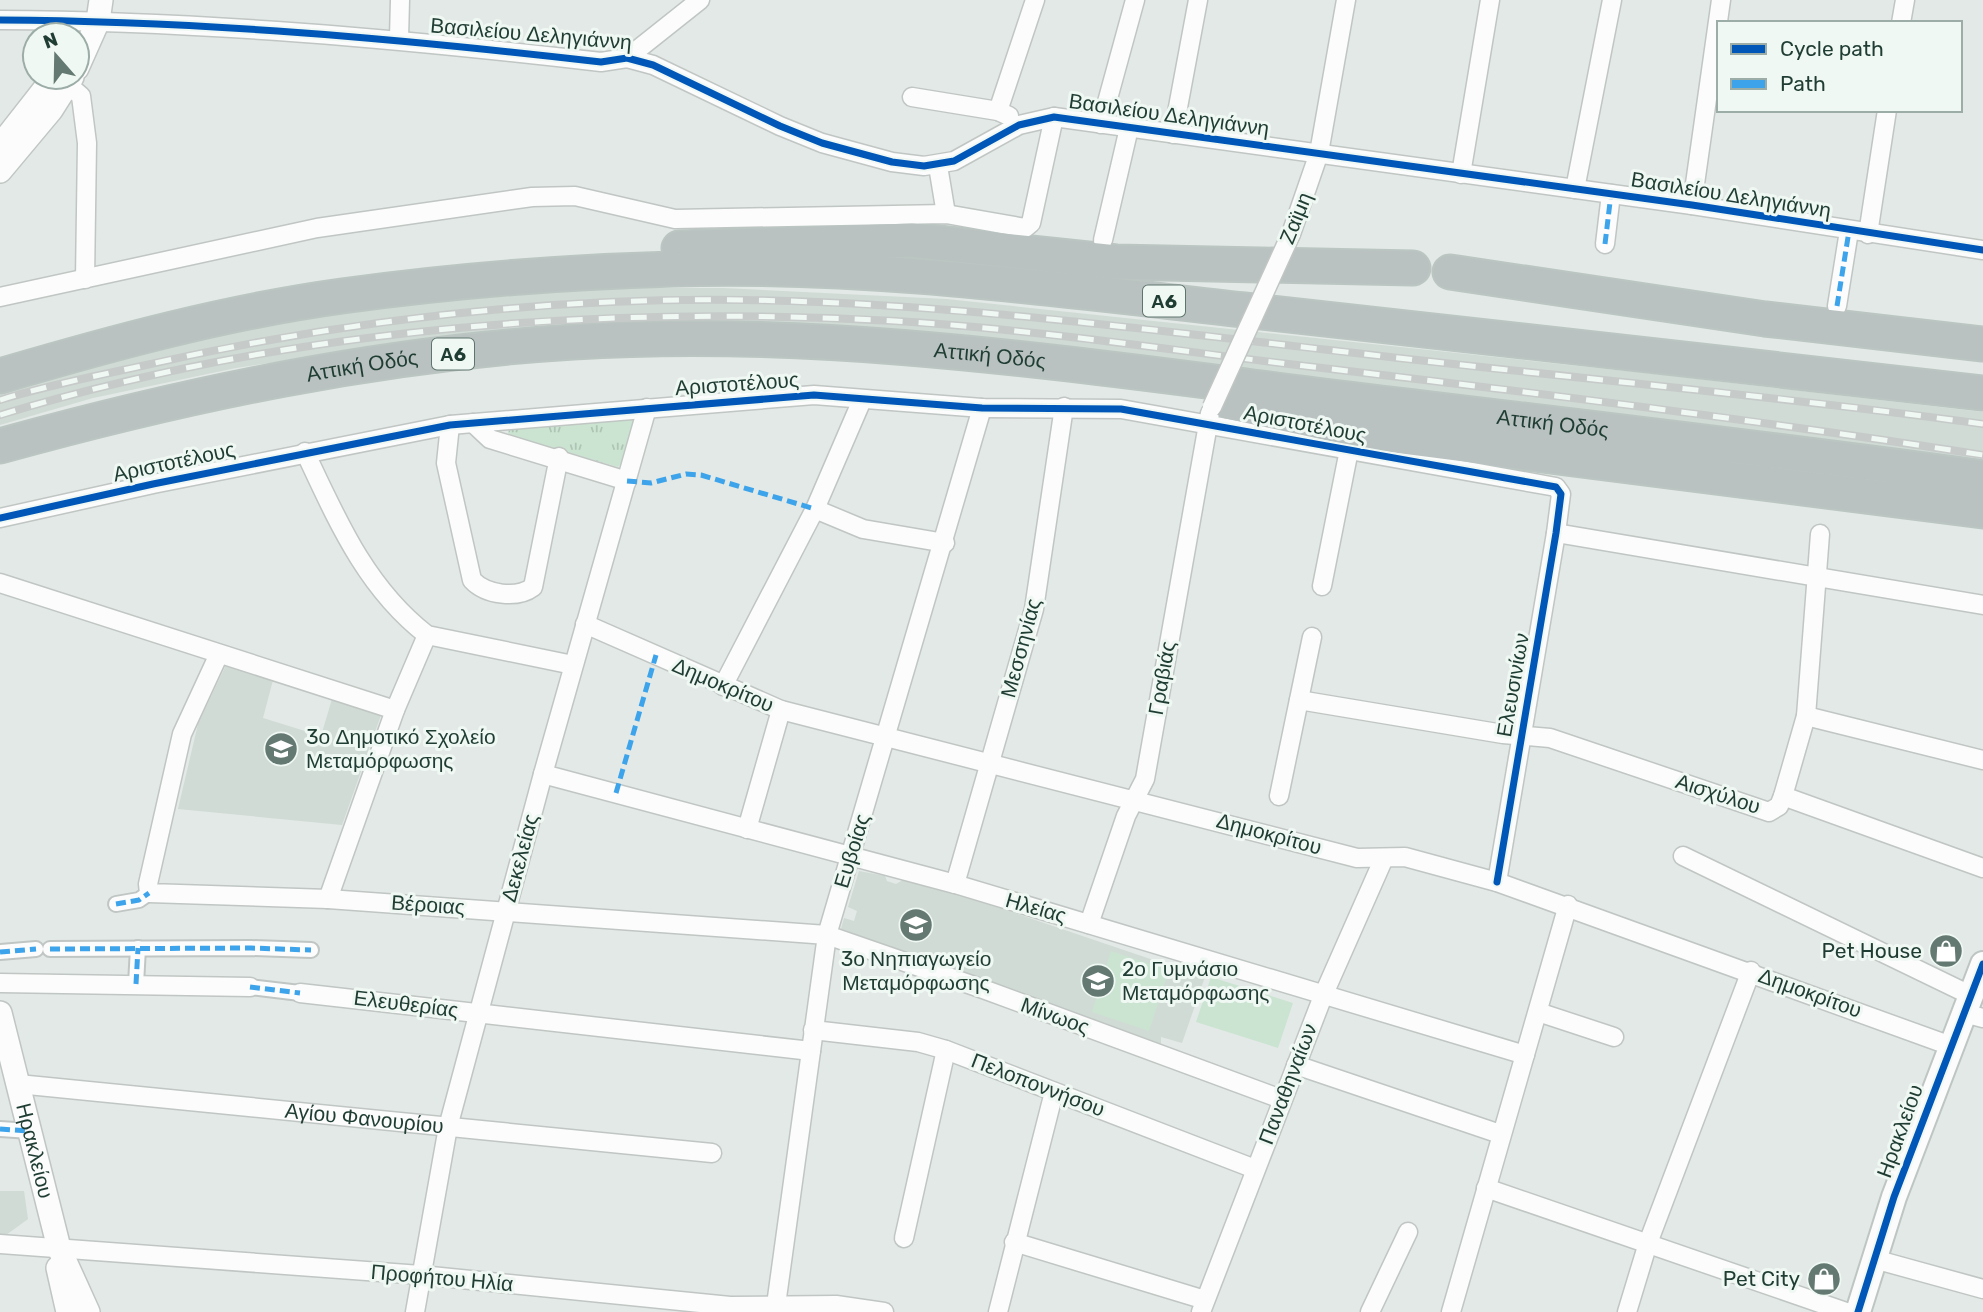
<svg xmlns="http://www.w3.org/2000/svg" width="1983" height="1312" font-family="Rubik,sans-serif">
<style>
.built{fill:#d0dbd5}
.grass{fill:url(#grass-tufts)}
.pitch{fill:#cbe4d1}
.lines{fill:none;stroke-linecap:round;stroke-linejoin:round}
.pedestrian-casing{stroke:#c0c6c3;stroke-width:18}
.minor-casing{stroke:#c0c6c3;stroke-width:21}
.tertiary-casing{stroke:#c0c6c3;stroke-width:26}
.secondary-casing{stroke:#bec6c3;stroke-width:28}
.motorway-casing{stroke:#bbc5c2;stroke-width:37}
.pedestrian{stroke:#fbfcfb;stroke-width:14}
.minor{stroke:#fbfcfb;stroke-width:18}
.tertiary{stroke:#fbfcfb;stroke-width:23}
.secondary{stroke:#fbfcfb;stroke-width:24}
.motorway{stroke:#b9c2c0;stroke-width:33}
.rail-casing{stroke:#c6cac9;stroke-width:8}
.rail{stroke:#f0f8f4;stroke-width:5;stroke-dasharray:16;stroke-linecap:butt}
.minor-bridge-casing{stroke:#c0c6c3;stroke-width:21;stroke-linecap:butt}
.minor-bridge{stroke:#fbfcfb;stroke-width:18}
.quiet{stroke:#3da4eb;stroke-width:5;stroke-dasharray:10 5;stroke-linecap:butt}
.cycleway-casing{stroke:#f0f8f4;stroke-width:11}
.cycleway{stroke:#0057b8;stroke-width:7}
.labels{text-anchor:middle;stroke-width:6;stroke-linejoin:round;paint-order:stroke}
.shield{fill:#f0f8f4;stroke:#5e756d;stroke-width:2}
.shield-label{font-size:19px;font-weight:bold;fill:#1f3d33}
.street-label{font-size:21px;fill:#1f3d33;stroke:#f0f8f4}
.poi-label{font-size:21px;fill:#1f3d33;stroke:#f0f8f4;text-anchor:start}
</style>
<defs>
<pattern id="grass-tufts" width="24" height="20" patternUnits="userSpaceOnUse" patternTransform="scale(1.75)"><rect width="24" height="20" fill="#cbe4d1"/><path d="M3 7l-1-3M5 7V3M7 7l1-3M15 17l-1-3M17 17v-4M19 17l1-3" fill="none" stroke="#aec4b4"/></pattern>
</defs>
<rect width="100%" height="100%" fill="#e3e9e6"/>
<g class="built">
<polygon points="612,288 723,288 946,299 1655,374 1983,412 1983,466 1036,346 352,351 236,368 93,398 0,425 0,389 97,361 263,324 419,303"/>
<polygon points="226,665 273,680 263,718 321,736 332,699 381,715 342,825 178,809 198,724"/>
<polygon points="859,871 885,876 887,881 896,884 903,880 997,907 1171,966 1179,961 1207,971 1182,1043 1161,1037 1161,1044 841,929 844,918 854,921 857,911 848,907"/>
<polygon points="0,1191 24,1191 28,1219 6,1235 0,1234"/>
</g>
<polygon class="grass" points="632,419 635,424 623,461 618,467 508,435 509,429"/>
<g class="pitch">
<polygon points="1111,951 1169,970 1149,1031 1092,1012"/>
<polygon points="1211,977 1293,1003 1278,1048 1196,1022"/>
</g>
<g class="lines">
<g class="pedestrian-casing">
<g id="pedestrian">
<polyline points="116,904 139,900 149,893"/>
<polyline points="50,949 251,948 311,950"/>
<polyline points="0,952 36,949"/>
<polyline points="136,984 138,948"/>
<polyline points="250,987 300,993"/>
<polyline points="0,1129 30,1131"/>
</g>
</g>
<g class="minor-casing">
<g id="minor">
<path d="M0 20C201 21 401 39 601 62L627 58 653 65 780 126 822 143 892 162 924 166 954 161 1019 125 1054 117 1692 205 1983 250"/>
<polyline points="1901,23 1905,0"/>
<polyline points="399,38 400,0"/>
<polyline points="627,58 700,0"/>
<polyline points="59,77 81,96 87,143 85,279"/>
<polyline points="912,97 998,111 1009,116"/>
<polyline points="998,111 1035,0"/>
<polyline points="1101,124 1135,0"/>
<polyline points="1173,134 1198,0"/>
<polyline points="938,166 946,214"/>
<polyline points="1461,174 1490,0"/>
<polyline points="1575,189 1612,0"/>
<polyline points="1692,205 1721,0"/>
<polyline points="1291,234 1319,153 1346,0"/>
<polyline points="1868,234 1887,110"/>
<polyline points="1103,240 1129,128"/>
<polyline points="1605,244 1611,194"/>
<polyline points="0,297 317,228 532,197 575,196 675,219 946,214 1025,228 1031,223 1054,117"/>
<polyline points="1837,306 1849,231"/>
<polyline points="473,423 490,439 627,481"/>
<path d="M450 425 446 463 472 580C486 595 517 599 533 587L559 457"/>
<path d="M305 452C337 520 366 588 427 635L573 665"/>
<polyline points="815,509 863,529 945,543"/>
<polyline points="0,518 153,484 450,425 814,395 982,408 1121,409 1556,487 1561,494 1556,533 1497,882"/>
<polyline points="1556,533 1983,605"/>
<polyline points="0,583 395,710"/>
<polyline points="1322,586 1349,450"/>
<polyline points="585,624 781,710 1357,858 1405,857 1497,882 1951,1046"/>
<polyline points="219,654 182,734 148,884 149,893 328,899 827,935 983,989 1281,1099"/>
<polyline points="723,686 815,509 862,400"/>
<polyline points="1299,700 1503,734 1550,738 1769,812 1779,806 1783,796 1806,716 1820,534"/>
<polyline points="1806,716 1983,760"/>
<polyline points="543,774 955,884 1525,1055"/>
<polyline points="1279,796 1312,637"/>
<polyline points="1783,796 1983,868"/>
<polyline points="747,829 781,710"/>
<polyline points="1683,856 1970,995"/>
<polyline points="955,884 1034,609 1064,407"/>
<polyline points="328,899 395,710 427,635"/>
<polyline points="1089,924 1126,816 1145,779 1210,413"/>
<polyline points="0,983 250,987"/>
<polyline points="300,993 811,1051"/>
<polyline points="1538,1012 1614,1037"/>
<polyline points="1964,1013 1983,1018"/>
<polyline points="813,1030 918,1042 946,1050 1255,1169"/>
<polyline points="1296,1065 1500,1134"/>
<path id="s1" d="M18 1084 712 1153"/>
<polyline points="1486,1188 1846,1312"/>
<polyline points="904,1238 946,1050"/>
<polyline points="1014,1242 1205,1300"/>
<polyline points="0,1244 421,1275 730,1306 836,1305 884,1312"/>
<polyline points="1874,1259 1983,1289"/>
<polyline points="776,1305 827,935 982,408"/>
<polyline points="415,1312 448,1127 543,774 647,408"/>
<polyline points="998,1312 1054,1092"/>
<polyline points="1201,1312 1323,996 1384,858"/>
<polyline points="1370,1312 1408,1232"/>
<polyline points="1451,1312 1568,905"/>
<polyline points="1627,1312 1648,1243 1751,971"/>
</g>
</g>
<g class="tertiary-casing">
<g id="tertiary">
<polyline points="77,68 98,21 101,0"/>
<polyline points="0,146 54,77"/>
<polyline points="0,171 51,110 72,77"/>
<path id="s2" d="M0 1013 59 1248 88 1312"/>
<polyline points="58,1268 68,1312"/>
</g>
</g>
<g class="secondary-casing">
<polyline id="secondary" points="1858,1312 1894,1197 1983,964"/>
</g>
<g class="motorway-casing">
<g id="motorway">
<polyline points="679,248 911,240 1116,262 1413,268"/>
<polyline points="1450,272 1765,319 1983,344"/>
<path d="M0 376C112 343 226 312 342 296 451 281 563 272 673 269 863 263 1055 289 1244 310 1490 337 1737 365 1983 393"/>
<polyline points="1228,402 1371,433 1983,511"/>
<path id="s3" d="M0 446C188 394 378 354 573 342 811 327 1048 361 1284 391 1517 420 1751 446 1983 478"/>
</g>
</g>
<use href="#pedestrian" class="pedestrian"/>
<use href="#minor" class="minor"/>
<use href="#tertiary" class="tertiary"/>
<use href="#secondary" class="secondary"/>
<use href="#motorway" class="motorway"/>
<g class="rail-casing">
<g id="rail">
<path d="M0 400C45 386 91 377 137 367 335 322 540 297 744 300 952 303 1158 331 1364 354 1571 378 1777 396 1983 424"/>
<path d="M0 415C289 328 595 305 895 321 1033 329 1169 350 1305 366 1531 392 1758 420 1983 455"/>
</g>
</g>
<use href="#rail" class="rail"/>
<g class="minor-bridge-casing">
<polyline id="minor-bridge" points="1212,407 1291,234"/>
</g>
<use href="#minor-bridge" class="minor-bridge"/>
<g class="quiet">
<polyline points="1605,244 1611,194"/>
<polyline points="1837,306 1849,231"/>
<polyline points="627,481 651,483 686,474 701,475 815,509"/>
<polyline points="616,793 656,655"/>
<polyline points="116,904 139,900 149,893"/>
<polyline points="50,949 251,948 311,950"/>
<polyline points="0,952 36,949"/>
<polyline points="136,984 138,948"/>
<polyline points="250,987 300,993"/>
<polyline points="0,1129 30,1131"/>
</g>
<g class="cycleway-casing">
<g id="cycleway">
<path d="M0 20C201 21 401 39 601 62L627 58 653 65 780 126 822 143 892 162 924 166 954 161 1019 125 1054 117 1692 205 1983 250"/>
<polyline points="0,518 153,484 450,425 814,395 982,408 1121,409 1556,487 1561,494 1556,533 1497,882"/>
<polyline points="1858,1312 1894,1197 1983,964"/>
</g>
</g>
<use href="#cycleway" class="cycleway"/>
</g>
<defs>
<g id="school-disc" transform="scale(1.75)"><circle r="9.5" fill="#647972" stroke="#f0f8f4"/><path d="M0-5L7-2L0 1L-7-2ZM-4 1L0 2.5L4 1V4Q0 6-4 4Z" fill="#fff"/></g>
<g id="shop-disc" transform="scale(1.75)"><circle r="9.5" fill="#647972" stroke="#f0f8f4"/><path d="M-5-2.5h2.3a2.7 3.5 0 0 1 5.4 0H5L5.5 6h-11ZM-1.5-2.5h3a1.5 2.3 0 0 0-3 0Z" fill="#fff"/></g>
</defs>
<g fill-rule="evenodd">
<use href="#school-disc" x="281" y="749"/>
<use href="#school-disc" x="916" y="925"/>
<use href="#shop-disc" x="1946" y="951"/>
<use href="#school-disc" x="1098" y="981"/>
<use href="#shop-disc" x="1824" y="1279"/>
</g>
<g class="labels">
<g class="shield">
<rect x="1143" y="285.5" width="42" height="31" rx="5"/>
<rect x="432" y="338.5" width="42" height="31" rx="5"/>
</g>
<g class="shield-label">
<text x="1164" y="308">Α6</text>
<text x="453" y="361">Α6</text>
</g>
<g class="street-label">
<text transform="translate(531 34) rotate(5)" y="7">Βασιλείου Δεληγιάννη</text>
<text transform="translate(1169 115) rotate(8)" y="7">Βασιλείου Δεληγιάννη</text>
<text transform="translate(1731 195) rotate(9)" y="7">Βασιλείου Δεληγιάννη</text>
<text transform="translate(1296 218) rotate(-68)" y="7">Ζαϊμη</text>
<text dy="7" stroke="none"><textPath href="#s3" startOffset="1001">Αττική Οδός</textPath></text>
<text dy="7" stroke="none"><textPath href="#s3" startOffset="371">Αττική Οδός</textPath></text>
<text transform="translate(737 384) rotate(-4)" y="7">Αριστοτέλους</text>
<text transform="translate(1305 424) rotate(11)" y="7">Αριστοτέλους</text>
<text dy="7" stroke="none"><textPath href="#s3" startOffset="1568">Αττική Οδός</textPath></text>
<text transform="translate(174 462) rotate(-12)" y="7">Αριστοτέλους</text>
<text transform="translate(1021 648) rotate(-75)" y="7">Μεσσηνίας</text>
<text transform="translate(1162 678) rotate(-80)" y="7">Γραβιάς</text>
<text transform="translate(723 685) rotate(23)" y="7">Δημοκρίτου</text>
<text transform="translate(1513 685) rotate(-80)" y="7">Ελευσινίων</text>
<text transform="translate(1718 794) rotate(18)" y="7">Αισχύλου</text>
<text transform="translate(1269 834) rotate(15)" y="7">Δημοκρίτου</text>
<text transform="translate(852 851) rotate(-73)" y="7">Ευβοίας</text>
<text transform="translate(520 858) rotate(-75)" y="7">Δεκελείας</text>
<text transform="translate(428 905) rotate(4)" y="7">Βέροιας</text>
<text transform="translate(1036 908) rotate(16)" y="7">Ηλείας</text>
<text transform="translate(1810 993) rotate(20)" y="7">Δημοκρίτου</text>
<text transform="translate(406 1004) rotate(7)" y="7">Ελευθερίας</text>
<text transform="translate(1055 1016) rotate(20)" y="7">Μίνωος</text>
<text transform="translate(1288 1084) rotate(-69)" y="7">Παναθηναίων</text>
<text transform="translate(1038 1085) rotate(21)" y="7">Πελοποννήσου</text>
<text dy="7" stroke="none"><textPath href="#s1" startOffset="348">Αγίου Φανουρίου</textPath></text>
<text transform="translate(1900 1131) rotate(-70)" y="7">Ηρακλείου</text>
<text dy="7" stroke="none"><textPath href="#s2" startOffset="142">Ηρακλείου</textPath></text>
<text transform="translate(442 1278) rotate(5)" y="7">Προφήτου Ηλία</text>
</g>
<g class="poi-label">
<text x="306" y="744">3ο Δημοτικό Σχολείο<tspan x="306" dy="24">Μεταμόρφωσης</tspan></text>
<text x="1922" y="958" text-anchor="end">Pet House</text>
<text x="916" y="966" text-anchor="middle">3ο Νηπιαγωγείο<tspan x="916" dy="24">Μεταμόρφωσης</tspan></text>
<text x="1122" y="976">2ο Γυμνάσιο<tspan x="1122" dy="24">Μεταμόρφωσης</tspan></text>
<text x="1800" y="1286" text-anchor="end">Pet City</text>
</g>
</g>
<rect x="1717" y="21" width="245" height="91" fill="#f0f8f4" stroke="#9cada7" stroke-width="2"/>
<rect x="1731" y="44" width="35" height="10" fill="#0057b8" stroke="#9cada7" stroke-width="2"/>
<text x="1780" y="56" font-size="21" fill="#1f3d33">Cycle path</text>
<rect x="1731" y="79" width="35" height="10" fill="#3da4eb" stroke="#9cada7" stroke-width="2"/>
<text x="1780" y="91" font-size="21" fill="#1f3d33">Path</text>
<g transform="translate(56 56) rotate(340)"><circle r="33" fill="#f0f8f4" stroke="#9cada7" stroke-width="2"/>
<path d="M0-5L12 26L0 18L-12 26Z" fill="#647972"/>
<text y="-10" font-size="19" font-weight="bold" text-anchor="middle" fill="#1f3d33">N</text>
</g>
</svg>
